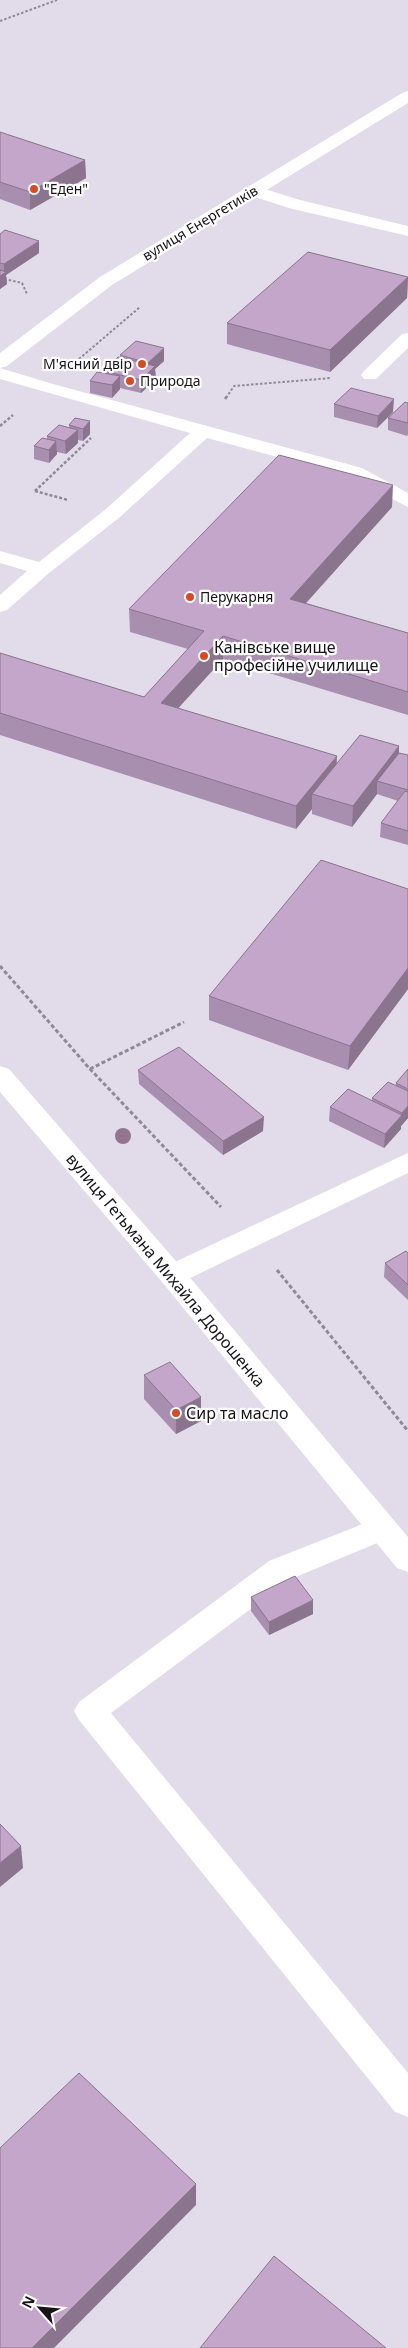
<svg xmlns="http://www.w3.org/2000/svg" width="408" height="2348" font-family="'Noto Sans',sans-serif">
<style>
.lines{fill:none;stroke-linecap:round;stroke-linejoin:round}
.path-far2{stroke:#8e8a95;stroke-width:2;stroke-dasharray:2.5 2;stroke-linecap:butt}
.path-far1{stroke:#8e8a95;stroke-width:2.5;stroke-dasharray:3 2;stroke-linecap:butt}
.path{stroke:#8e8a95;stroke-width:3;stroke-dasharray:4 2.5;stroke-linecap:butt}
.lane{fill:#fff;fill-rule:evenodd}
.secondary{fill:#fff;fill-rule:evenodd}
.tree{fill:#947590}
.wall{fill:#a98faf}
.shaded-wall{fill:#8a748e}
.building{fill:#c5a6cb;stroke:#8a748e}
.poi-dot{fill:#d44c22;stroke:#fff;stroke-width:2}
.labels{text-anchor:middle;stroke-width:4.5;stroke-linejoin:round;paint-order:stroke}
.far-poi-label{font-size:14px;fill:#161419;stroke:#fff;text-anchor:start}
.far-street-label{font-size:14px;fill:#161419;stroke:#fff}
.poi-label{font-size:16px;fill:#161419;stroke:#fff;text-anchor:start}
.street-label{font-size:16px;fill:#161419;stroke:#fff}
</style>
<rect width="100%" height="100%" fill="#e1dbea"/>
<g class="lines">
<g class="path-far2">
<polyline points="0,21 57,0"/>
<polyline points="0,278 22,283 27,294"/>
<polyline points="79,359 140,307"/>
<polyline points="226,398 234,386 331,378"/>
</g>
<g class="path-far1">
<polyline points="225,399 227,396"/>
<polyline points="0,426 13,415"/>
<polyline points="35,491 91,438"/>
<polyline points="35,491 68,500"/>
</g>
<g class="path">
<polyline points="0,966 90,1069 221,1207"/>
<polyline points="90,1069 184,1022"/>
<polyline points="277,1270 408,1431"/>
</g>
<g class="lane">
<polygon points="255,186 300,200 408,226 408,236 289,208 249,195 247,191 249,187"/>
<polygon points="408,333 408,348 376,379 364,379 361,375 364,371 402,334"/>
<polygon points="0,368 53,384 362,468 408,493 408,507 348,476 207,438 120,517 49,573 7,610 0,612 0,595 27,571 0,563 0,551 39,562 106,509 190,433 0,379"/>
<polygon points="408,1153 408,1173 182,1282 172,1285 162,1282 158,1275 162,1268"/>
<polygon points="383,1516 394,1520 398,1528 394,1536 291,1579 111,1713 408,2073 408,2117 395,2112 79,1720 74,1711 79,1702 269,1561"/>
</g>
<g class="secondary">
<polygon points="408,91 408,103 112,285 7,366 0,368 0,353 100,277 402,93"/>
<polygon points="0,1066 9,1069 182,1268 408,1537 408,1572 397,1568 162,1282 0,1092"/>
</g>
</g>
<circle class="tree" cx="123" cy="1136" r="8"/>
<g class="wall">
<polygon points="0,132 85,160 86,178 30,210 0,199"/>
<polygon points="0,234 39,253 6,275 7,284 0,289"/>
<polygon points="408,277 407,298 330,372 227,344 227,323"/>
<polygon points="120,355 164,361 155,369 156,379 141,393 120,388 120,389 112,398 90,393 90,381 104,373 104,371 120,358"/>
<polygon points="408,403 408,435 407,436 388,430 388,418"/>
<polygon points="334,404 393,412 377,428 334,417"/>
<polygon points="90,421 90,434 83,441 78,440 78,443 66,454 57,452 57,454 49,463 34,459 34,446 47,439 47,436 69,428 69,425"/>
<polygon points="392,507 306,603 408,633 408,715 223,659 178,708 336,764 399,746 399,753 408,755 408,845 380,837 381,823 398,801 377,794 352,827 312,814 312,809 296,829 0,735 0,653 144,697 188,649 130,632 129,609"/>
<polygon points="408,889 408,989 348,1070 209,1020 209,996"/>
<polygon points="408,1069 408,1118 401,1126 401,1129 384,1148 329,1121 330,1107 372,1101 372,1098 395,1086 396,1083"/>
<polygon points="138,1070 263,1131 223,1155 139,1084"/>
<polygon points="408,1253 408,1300 384,1277 385,1263"/>
<polygon points="144,1375 201,1421 176,1434 144,1399"/>
<polygon points="251,1597 313,1614 269,1635 251,1611"/>
</g>
<g class="shaded-wall">
<polygon points="85,160 86,178 30,210 30,192"/>
<polygon points="39,241 39,253 6,275 7,284 0,289 0,276 4,273 4,264"/>
<polygon points="408,277 407,298 330,372 330,350"/>
<polygon points="164,348 164,361 155,369 156,379 141,393 141,380 148,373 148,363"/>
<polygon points="120,376 120,389 112,398 112,385"/>
<polygon points="394,399 393,412 377,428 378,416"/>
<polygon points="90,421 90,434 83,441 83,429"/>
<polygon points="78,430 78,443 66,454 65,441"/>
<polygon points="56,441 57,454 49,463 49,450"/>
<polygon points="393,485 392,507 289,622 290,599"/>
<polygon points="223,636 223,659 162,726 161,703"/>
<polygon points="399,746 398,767 377,781 377,794 352,827 353,806"/>
<polygon points="337,756 336,780 312,794 312,809 296,829 296,806"/>
<polygon points="408,968 408,989 348,1070 350,1046"/>
<polygon points="408,1106 408,1118 401,1126 401,1129 384,1148 385,1134 402,1116 402,1113"/>
<polygon points="264,1117 263,1131 223,1155 223,1141"/>
<polygon points="201,1397 201,1421 176,1434 176,1410"/>
<polygon points="313,1600 313,1614 269,1635 269,1622"/>
<polygon points="21,1846 23,1868 0,1887 0,1863"/>
<polygon points="196,2184 196,2205 54,2348 32,2348"/>
</g>
<g class="building">
<polygon points="0,132 85,160 30,192 0,182"/>
<polygon points="5,230 39,241 4,264 0,263 0,234"/>
<polygon points="308,252 408,277 330,350 227,323"/>
<polygon points="0,270 6,272 0,276"/>
<polygon points="136,341 164,348 148,363 120,355"/>
<polygon points="118,357 155,366 141,380 104,371"/>
<polygon points="97,372 120,376 112,385 90,381"/>
<polygon points="351,388 394,399 378,416 334,404"/>
<polygon points="405,402 408,403 408,423 388,418"/>
<polygon points="75,418 90,421 83,429 69,425"/>
<polygon points="59,425 78,430 65,441 47,436"/>
<polygon points="42,438 56,441 49,450 34,446"/>
<polygon points="279,455 393,485 290,599 408,633 408,692 223,636 161,703 337,756 296,806 0,713 0,653 144,697 204,631 129,609"/>
<polygon points="360,735 399,746 353,806 312,794"/>
<polygon points="399,753 408,755 408,790 377,781"/>
<polygon points="405,791 408,792 408,831 381,823"/>
<polygon points="321,860 408,889 408,968 350,1046 209,996"/>
<polygon points="179,1047 264,1117 223,1141 138,1070"/>
<polygon points="408,1069 408,1089 396,1083"/>
<polygon points="388,1082 408,1091 408,1106 402,1113 372,1098"/>
<polygon points="348,1089 402,1115 385,1134 330,1107"/>
<polygon points="406,1251 408,1253 408,1285 385,1263"/>
<polygon points="170,1362 201,1397 176,1410 144,1375"/>
<polygon points="295,1576 313,1600 269,1622 251,1597"/>
<polygon points="0,1824 21,1846 0,1863"/>
<polygon points="79,2073 196,2184 32,2348 0,2348 0,2148"/>
<polygon points="274,2256 386,2348 200,2348"/>
</g>
<g class="poi-dot">
<circle cx="34" cy="189" r="5"/>
<circle cx="142" cy="364" r="5"/>
<circle cx="130" cy="381" r="5"/>
<circle cx="190" cy="597" r="5"/>
<circle cx="204" cy="656" r="5"/>
<circle cx="176" cy="1413" r="5"/>
</g>
<g class="labels">
<g class="far-poi-label">
<text x="44" y="194">"Еден"</text>
<text x="132" y="369" text-anchor="end">М'ясний двір</text>
<text x="140" y="386">Природа</text>
<text x="200" y="602">Перукарня</text>
</g>
<g class="far-street-label">
<text transform="translate(200 223) rotate(-31)" y="5">вулиця Енергетиків</text>
</g>
<g class="poi-label">
<text x="214" y="653">Канівське вище<tspan x="214" dy="18">професійне училище</tspan></text>
<text x="186" y="1419">Сир та масло</text>
</g>
<g class="street-label">
<text transform="translate(166 1270) rotate(50)" y="6">вулиця Гетьмана Михайла Дорошенка</text>
</g>
</g>
<g transform="translate(40 2308) rotate(297)" stroke="#ffffff" stroke-width="4" paint-order="stroke">
<path d="M0-4L9 19L0 12L-9 19Z" fill="#161419"/>
<text y="-8" font-size="14" font-weight="bold" text-anchor="middle" fill="#161419">N</text>
</g>
</svg>
